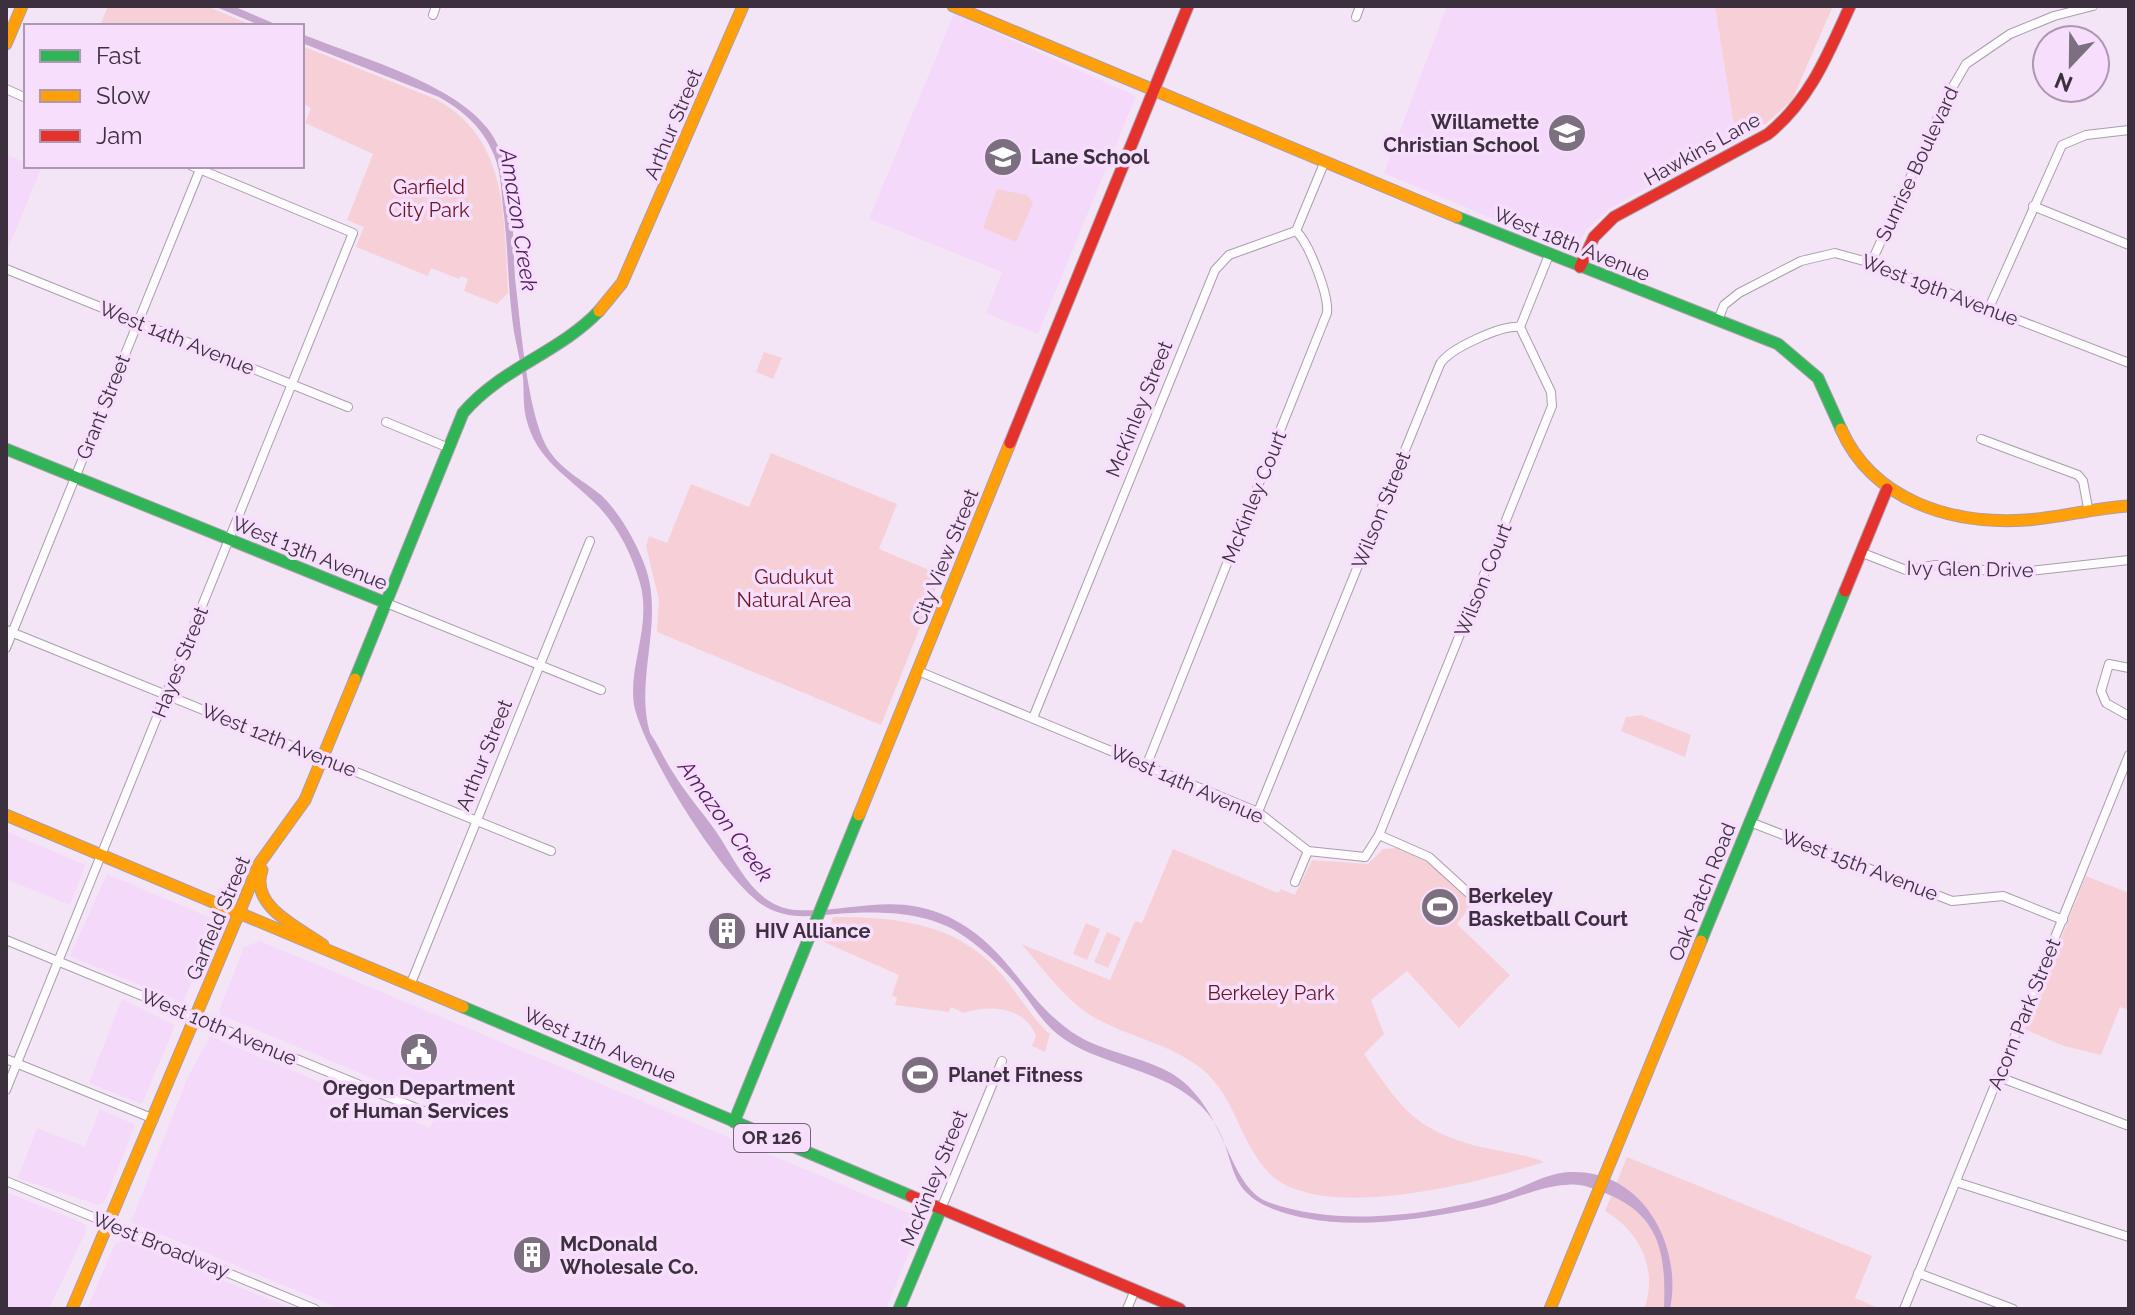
<svg xmlns="http://www.w3.org/2000/svg" width="2135" height="1315" font-family="Raleway,sans-serif">
<style>
.built{fill:#f4d9fa}
.green{fill:#f7d0d7}
.water{fill:#c6a5ce}
.lines{fill:none;stroke-linecap:round;stroke-linejoin:round}
.street-casing{stroke:#a99eac;stroke-width:10}
.fast-casing{stroke:#a99eac;stroke-width:13}
.slow-casing{stroke:#a99eac;stroke-width:13}
.jam-casing{stroke:#a99eac;stroke-width:13}
.street{stroke:#fdfbfe;stroke-width:8}
.fast{stroke:#30b455;stroke-width:11}
.slow{stroke:#ff9f0a;stroke-width:11}
.jam{stroke:#e5322d;stroke-width:11}
.labels{text-anchor:middle;stroke-width:7;stroke-linejoin:round;paint-order:stroke}
.shield{fill:#f7defd;stroke:#746478;stroke-width:2}
.shield-label{font-size:18px;font-weight:bold;fill:#3c303f}
.poi-label{font-size:20px;font-weight:bold;fill:#3c303f;stroke:#f7defd;text-anchor:start}
.street-label{font-size:20px;fill:#3c303f;stroke:#f7defd}
.park-label{font-size:20px;fill:#6a1620;stroke:#f7defd}
.water-label{font-size:22px;font-style:italic;fill:#501e5d;stroke:#f7defd}
</style>
<rect width="100%" height="100%" fill="#f3e5f6"/>
<g class="built">
<polygon points="1447,6 1715,6 1736,139 1610,208 1586,230 1575,250 1570,251 1384,173"/>
<polygon points="954,14 1136,96 1038,334 986,313 1002,272 869,219"/>
<polygon points="6,154 26,163 26,166 41,169 6,253"/>
<polygon points="6,831 85,865 70,905 6,879"/>
<polygon points="107,874 213,919 215,926 183,1003 70,956"/>
<polygon points="260,941 914,1215 919,1228 886,1309 341,1309 131,1222 187,1079 210,1036 430,1128 439,1106 221,1015 219,1011 244,947"/>
<polygon points="122,999 175,1025 142,1104 89,1083"/>
<polygon points="100,1109 135,1125 104,1203 98,1205 18,1178 37,1128 85,1147"/>
<polygon points="6,1192 85,1224 86,1231 49,1309 6,1309"/>
<polygon points="124,1239 263,1297 293,1309 87,1309 115,1244"/>
</g>
<g class="green">
<polygon points="108,6 206,6 254,26 100,26"/>
<polygon points="1715,6 1833,6 1792,100 1767,123 1736,139"/>
<path d="M302 46 433 98C509 136 504 218 508 293L497 304 464 291 468 279 461 276 459 279 431 268 428 276 356 247 364 227 347 220 373 154 305 123 311 108 302 103Z"/>
<polygon points="997,189 1027,195 1033,203 1016,242 983,228"/>
<polygon points="764,352 782,358 773,379 756,372"/>
<polygon points="771,453 897,504 879,549 941,575 881,725 657,632 659,600 646,546 649,536 667,543 691,484 749,507"/>
<polygon points="1641,715 1691,735 1685,757 1621,731 1626,717"/>
<path d="M1396 848 1430 863 1472 904 1457 924 1510 975 1459 1028 1407 971 1371 1000 1384 1034 1364 1054C1400 1106 1413 1129 1477 1146 1500 1152 1523 1153 1544 1162 1483 1181 1319 1226 1268 1172 1240 1142 1235 1097 1203 1070 1173 1045 1133 1038 1099 1020 1068 1005 1044 969 1021 944L1110 980 1135 921 1142 923 1173 849 1278 893 1281 889 1295 895 1312 860 1368 864 1383 849Z"/>
<polygon points="2086,876 2129,893 2129,1010 2120,1007 2101,1055 2064,1046 2024,1029"/>
<path d="M833 917C899 917 958 923 1003 976 1018 994 1032 1019 1050 1034L1045 1052 1032 1046 1036 1036C1025 1007 990 1004 964 1013L951 1007 949 1012 895 1005 897 998 892 995 899 975 824 942Z"/>
<polygon points="1086,923 1100,929 1087,960 1073,954"/>
<polygon points="1107,932 1121,938 1108,968 1094,962"/>
<path d="M1627 1157 1872 1256 1855 1298 1881 1309H1644C1659 1269 1639 1231 1605 1211Z"/>
</g>
<g class="water">
<polygon points="214,6 233,6 280,26 261,26"/>
<path d="M302 34C357 57 452 82 488 129 520 171 510 238 516 287 521 328 528 420 550 452 563 471 584 481 601 495 620 513 636 542 645 566 665 622 634 679 650 733 659 746 665 761 674 774 688 797 707 817 721 839 739 868 758 908 796 910 850 913 894 891 949 917 1007 946 1019 991 1065 1027 1094 1051 1136 1054 1169 1072 1226 1103 1226 1186 1268 1202 1339 1228 1430 1215 1500 1195 1524 1188 1545 1173 1570 1172 1643 1169 1683 1246 1670 1309H1664C1666 1255 1661 1215 1605 1193 1592 1188 1581 1183 1566 1185 1539 1186 1506 1203 1478 1208 1423 1219 1360 1229 1305 1218 1207 1198 1249 1155 1201 1106 1164 1069 1105 1067 1064 1039 1044 1026 1032 1004 1017 985 1000 965 979 945 956 931 922 911 875 911 836 914 811 916 790 920 766 907 726 885 643 751 634 705 628 666 652 626 640 583 632 554 617 525 596 504 568 476 536 460 526 418 523 405 524 391 523 378 520 357 514 338 512 317 508 284 508 249 504 215 501 195 502 174 494 155 483 128 464 111 439 97L302 43Z"/>
</g>
<g class="lines">
<g class="street-casing">
<g id="street">
<polyline points="433,15 436,6"/>
<polyline points="1356,17 1360,6"/>
<polyline points="6,89 26,98"/>
<polyline points="2033,206 2129,245"/>
<polyline points="1871,263 1948,95 1966,64 2010,34 2054,16 2093,6"/>
<polyline points="6,269 348,407"/>
<polyline points="1989,308 2062,145 2086,135 2129,130"/>
<polyline points="1718,320 1724,305 1739,293 1801,261 1835,253 1871,263 2129,363"/>
<polyline points="386,422 449,448"/>
<polyline points="1981,439 2078,475 2083,481 2088,508"/>
<polyline points="1860,552 1906,570 1936,565 2011,573 2129,560"/>
<polyline points="384,602 601,690"/>
<polyline points="6,630 551,851"/>
<polyline points="6,648 201,167"/>
<polyline points="2129,668 2109,664 2101,691 2106,703 2129,716"/>
<polyline points="918,671 1258,812 1308,851 1365,857 1379,835 1429,857 1475,899"/>
<polyline points="1033,718 1215,270 1229,255 1296,231 1325,161"/>
<path d="M1147 764 1327 313C1329 295 1309 243 1296 231"/>
<path d="M1258 812 1440 364C1450 348 1502 325 1520 327L1549 255"/>
<polyline points="1750,822 1952,901 2003,896 2063,920"/>
<polyline points="1379,835 1552,406 1551,392 1520,327"/>
<polyline points="1295,882 1308,851"/>
<polyline points="6,940 433,1115"/>
<polyline points="411,983 590,541"/>
<polyline points="6,1059 154,1119"/>
<polyline points="1999,1077 2129,1126"/>
<polyline points="6,1090 353,233 192,166"/>
<polyline points="6,1181 315,1309"/>
<polyline points="1956,1182 2129,1237"/>
<polyline points="941,1209 1002,1061"/>
<polyline points="1918,1273 2013,1309"/>
<polyline points="1127,1309 1135,1290"/>
<polyline points="1904,1309 2129,755"/>
</g>
</g>
<g class="fast-casing">
<g id="fast">
<polyline points="1457,217 1778,344 1818,378 1841,429"/>
<polyline points="6,449 384,602"/>
<path d="M355 679 463 413C501 368 559 353 599 311"/>
<polyline points="1701,941 1845,591"/>
<polyline points="463,1007 911,1196"/>
<polyline points="734,1122 859,815"/>
<polyline points="899,1309 941,1209"/>
</g>
</g>
<g class="slow-casing">
<g id="slow">
<polyline points="953,6 1457,217"/>
<polyline points="6,44 22,6"/>
<polyline points="599,311 622,283 743,6"/>
<path d="M1841 429C1873 501 1952 525 2026 520 2060 518 2093 508 2129 506"/>
<polyline points="6,815 239,913 259,864 305,800 355,679"/>
<polyline points="859,815 1010,443"/>
<path d="M262 870C249 906 298 927 323 945"/>
<polyline points="72,1309 239,913 463,1007"/>
<polyline points="1550,1309 1701,941"/>
</g>
</g>
<g class="jam-casing">
<g id="jam">
<path d="M1580 267 1594 237 1614 217 1768 134C1810 100 1828 54 1850 6"/>
<polyline points="1010,443 1188,6"/>
<polyline points="1845,591 1887,489"/>
<polyline points="911,1196 1180,1309"/>
</g>
</g>
<use href="#street" class="street"/>
<use href="#fast" class="fast"/>
<use href="#slow" class="slow"/>
<use href="#jam" class="jam"/>
</g>
<defs>
<g id="school-disc" transform="scale(2)"><circle r="9.5" fill="#7c6f7f" stroke="#f7defd"/><path d="M0-5L7-2L0 1L-7-2ZM-4 1L0 2.5L4 1V4Q0 6-4 4Z" fill="#fff"/></g>
<g id="stadium-disc" transform="scale(2)"><circle r="9.5" fill="#7c6f7f" stroke="#f7defd"/><path d="M0-5a6.5 5 0 1 0 0 10a6.5 5 0 1 0 0-10ZM-3.5-1.8h7v3.6h-7Z" fill="#fff"/></g>
<g id="building-disc" transform="scale(2)"><circle r="9.5" fill="#7c6f7f" stroke="#f7defd"/><path d="M-4-6H4V6H1V3H-1V6H-4ZM-2.5-4.3h1.7v1.8h-1.7ZM.8-4.3h1.7v1.8H.8ZM-2.5-1h1.7V.8h-1.7ZM.8-1h1.7V.8H.8Z" fill="#fff"/></g>
<g id="civic-disc" transform="scale(2)"><circle r="9.5" fill="#7c6f7f" stroke="#f7defd"/><path d="M-.6-6.5H3V-4.5H.6V-3L4-1V1h2V6H-6V1h2V-1L-.6-3ZM-1.2 2.5V6h2.4V2.5Z" fill="#fff"/></g>
</defs>
<g fill-rule="evenodd">
<use href="#school-disc" x="1567" y="133"/>
<use href="#school-disc" x="1003" y="157"/>
<use href="#stadium-disc" x="1440" y="907"/>
<use href="#building-disc" x="727" y="931"/>
<use href="#civic-disc" x="419" y="1052"/>
<use href="#stadium-disc" x="920" y="1075"/>
<use href="#building-disc" x="532" y="1255"/>
</g>
<g class="labels">
<rect class="shield" x="734" y="1124" width="76" height="28" rx="6"/>
<g class="shield-label">
<text x="772" y="1144">OR 126</text>
</g>
<g class="poi-label">
<text x="1539" y="129" text-anchor="end">Willamette<tspan x="1539" dy="23">Christian School</tspan></text>
<text x="1031" y="164">Lane School</text>
<text x="1468" y="903">Berkeley<tspan x="1468" dy="23">Basketball Court</tspan></text>
<text x="755" y="938">HIV Alliance</text>
<text x="948" y="1082">Planet Fitness</text>
<text x="419" y="1095" text-anchor="middle">Oregon Department<tspan x="419" dy="23">of Human Services</tspan></text>
<text x="560" y="1251">McDonald<tspan x="560" dy="23">Wholesale Co.</tspan></text>
</g>
<g class="street-label">
<text transform="translate(673 124) rotate(-67)" y="7">Arthur Street</text>
<text transform="translate(1702 149) rotate(-29)" y="7">Hawkins Lane</text>
<text transform="translate(1917 164) rotate(-65)" y="7">Sunrise Boulevard</text>
<text transform="translate(1572 244) rotate(22)" y="7">West 18th Avenue</text>
<text transform="translate(1940 290) rotate(21)" y="7">West 19th Avenue</text>
<text transform="translate(177 338) rotate(22)" y="7">West 14th Avenue</text>
<text transform="translate(103 407) rotate(-68)" y="7">Grant Street</text>
<text transform="translate(1139 409) rotate(-68)" y="7">McKinley Street</text>
<text transform="translate(1254 497) rotate(-68)" y="7">McKinley Court</text>
<text transform="translate(1381 510) rotate(-68)" y="7">Wilson Street</text>
<text transform="translate(310 553) rotate(22)" y="7">West 13th Avenue</text>
<text transform="translate(945 557) rotate(-68)" y="7">City View Street</text>
<text transform="translate(1970 569) rotate(1)" y="7">Ivy Glen Drive</text>
<text transform="translate(1483 580) rotate(-68)" y="7">Wilson Court</text>
<text transform="translate(180 662) rotate(-68)" y="7">Hayes Street</text>
<text transform="translate(279 740) rotate(22)" y="7">West 12th Avenue</text>
<text transform="translate(484 755) rotate(-68)" y="7">Arthur Street</text>
<text transform="translate(1187 784) rotate(24)" y="7">West 14th Avenue</text>
<text transform="translate(1860 865) rotate(21)" y="7">West 15th Avenue</text>
<text transform="translate(1702 892) rotate(-68)" y="7">Oak Patch Road</text>
<text transform="translate(218 918) rotate(-67)" y="7">Garfield Street</text>
<text transform="translate(2024 1014) rotate(-68)" y="7">Acorn Park Street</text>
<text transform="translate(219 1027) rotate(23)" y="7">West 10th Avenue</text>
<text transform="translate(600 1045) rotate(23)" y="7">West 11th Avenue</text>
<text transform="translate(934 1178) rotate(-68)" y="7">McKinley Street</text>
<text transform="translate(161 1245) rotate(22)" y="7">West Broadway</text>
</g>
<g class="park-label">
<text x="429" y="194">Garfield<tspan x="429" dy="23">City Park</tspan></text>
<text x="794" y="584">Gudukut<tspan x="794" dy="23">Natural Area</tspan></text>
<text x="1271" y="1000">Berkeley Park</text>
</g>
<g class="water-label">
<text transform="translate(519 220) rotate(81)" y="8">Amazon Creek</text>
<text transform="translate(726 821) rotate(54)" y="8">Amazon Creek</text>
</g>
</g>
<rect width="2135" height="1315" fill="none" stroke="#3c303f" stroke-width="16"/>
<rect x="24" y="24" width="280" height="144" fill="#f7defd" stroke="#ac98b1" stroke-width="2"/>
<rect x="40" y="50" width="40" height="12" fill="#30b455" stroke="#ac98b1" stroke-width="2"/>
<text x="96" y="64" font-size="24" fill="#3c303f">Fast</text>
<rect x="40" y="90" width="40" height="12" fill="#ff9f0a" stroke="#ac98b1" stroke-width="2"/>
<text x="96" y="104" font-size="24" fill="#3c303f">Slow</text>
<rect x="40" y="130" width="40" height="12" fill="#e5322d" stroke="#ac98b1" stroke-width="2"/>
<text x="96" y="144" font-size="24" fill="#3c303f">Jam</text>
<g transform="translate(2071 64) rotate(202)"><circle r="38" fill="#f7defd" stroke="#ac98b1" stroke-width="2"/>
<path d="M0-6L14 30L0 20L-14 30Z" fill="#7c6f7f"/>
<text y="-12" font-size="22" font-weight="bold" text-anchor="middle" fill="#3c303f">N</text>
</g>
</svg>
